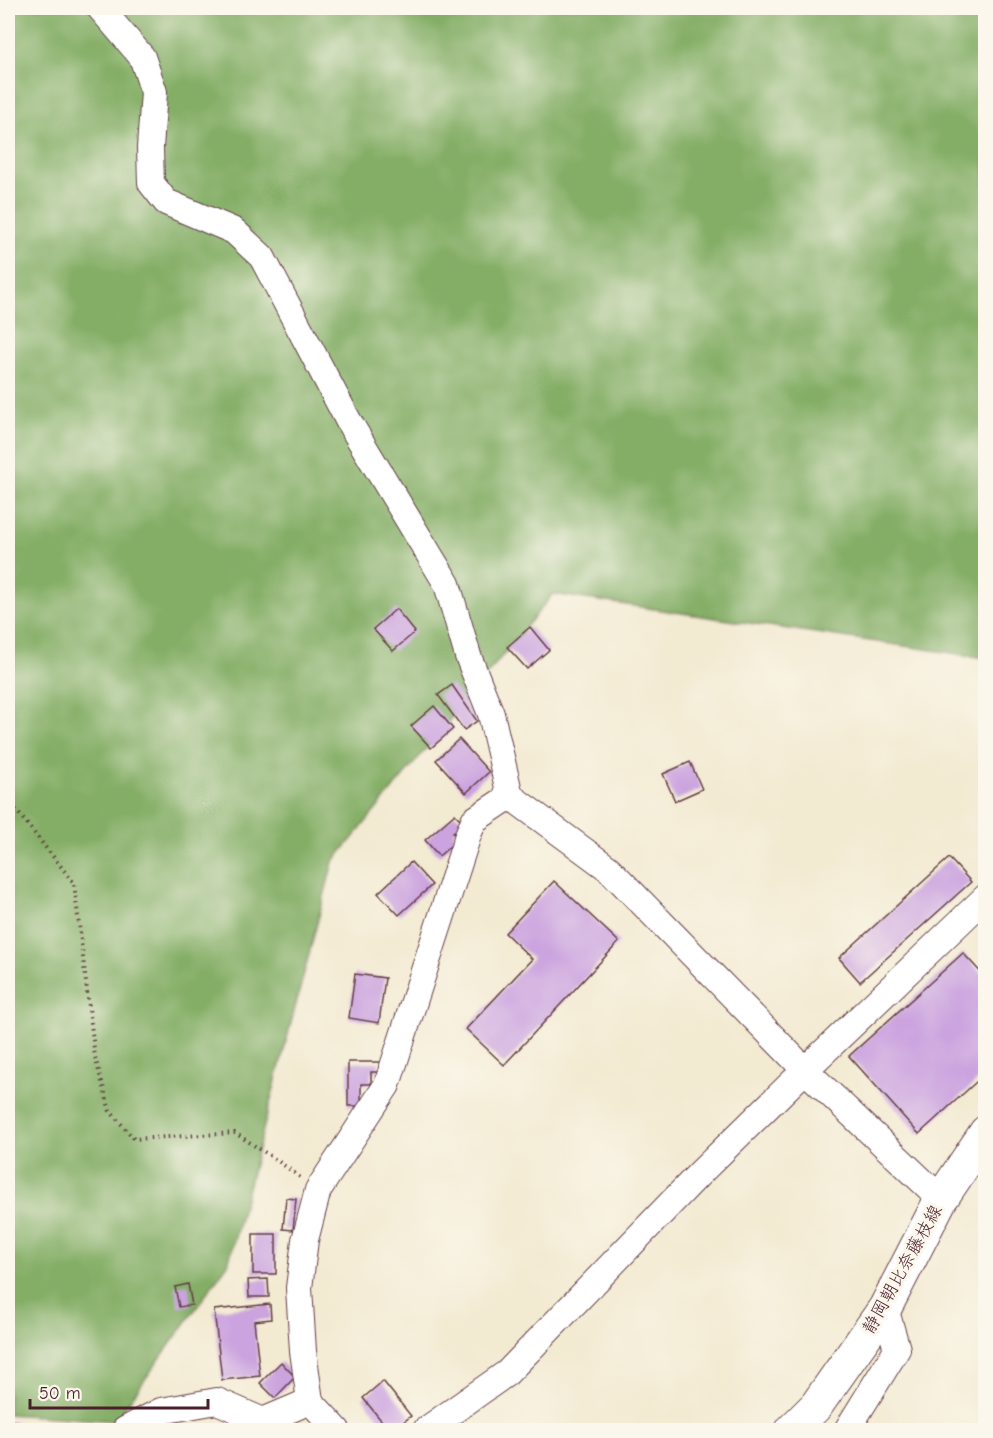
<svg xmlns="http://www.w3.org/2000/svg" width="993" height="1438" font-family="'Comic Neue','Klee One',sans-serif">
<style>
.forest{fill:#84ae66;stroke:#676648;stroke-width:1.5}
.building{fill:#cba3df}
.lines{fill:none;stroke-linecap:round;stroke-linejoin:round}
.minor-casing{stroke:#633d44;stroke-width:28}
.secondary-casing{stroke:#633d44;stroke-width:35}
.path{stroke:#633d44;stroke-width:4;stroke-dasharray:1.5 4.5;stroke-linecap:butt}
.minor{stroke:#fff;stroke-width:26}
.secondary{stroke:#fff;stroke-width:33}
.labels{text-anchor:middle;stroke-width:6;stroke-linejoin:round;paint-order:stroke}
.street-label{font-size:18px;fill:#4a1f2b;stroke:#fbf7ec}
</style>
<rect width="100%" height="100%" fill="#fbf7ec"/>
<filter id="ink" filterUnits="userSpaceOnUse"><feTurbulence type="fractalNoise" baseFrequency=".0167" numOctaves="2"/><feDisplacementMap in="SourceGraphic" scale="12" xChannelSelector="R" yChannelSelector="G"/><feConvolveMatrix kernelMatrix="1 2 1 2 8 2 1 2 1" color-interpolation-filters="sRGB"/></filter>
<filter id="wash" filterUnits="userSpaceOnUse"><feTurbulence type="fractalNoise" baseFrequency=".008" numOctaves="4" result="noise"/><feDisplacementMap in="SourceGraphic" scale="24" xChannelSelector="R" yChannelSelector="G"/><feGaussianBlur stdDeviation="1.35" result="paint"/><feColorMatrix in="noise" values="0 0 0 0 0 0 0 0 0 0 0 0 0 0 0 0 0 1.4 0 .05"/><feComposite in="paint" operator="in"/></filter>
<g filter="url(#wash)">
<rect width="100%" height="100%" fill="#f3ead2"/>
<polygon class="forest" points="8,8 985,8 985,658 553,594 333,862 228,1264 115,1421 8,1414"/>
<g id="blocks">
<g class="building">
<polygon points="396,609 415,632 393,651 373,629"/>
<polygon points="530,627 549,650 527,669 507,647"/>
<polygon points="452,685 477,721 464,730 438,695"/>
<polygon points="434,706 453,729 431,748 411,726"/>
<polygon points="459,739 489,772 466,793 436,760"/>
<polygon points="690,762 702,789 675,801 663,774"/>
<polygon points="455,814 464,823 453,833 458,839 439,856 425,840"/>
<polygon points="949,858 971,882 860,982 839,958"/>
<polygon points="411,862 432,885 399,915 378,893"/>
<polygon points="554,881 619,942 504,1065 466,1029 532,959 505,933"/>
<polygon points="963,953 986,978 986,1073 919,1134 849,1056"/>
<polygon points="355,974 385,978 379,1023 349,1018"/>
<polygon points="348,1062 379,1062 379,1072 371,1072 371,1084 361,1084 361,1106 348,1106"/>
<polygon points="286,1198 296,1199 293,1230 283,1229"/>
<rect x="253" y="1234" width="23" height="40"/>
<polygon points="268,1279 269,1297 249,1297 248,1280"/>
<polygon points="188,1284 192,1305 179,1307 175,1287"/>
<polygon points="270,1304 271,1319 254,1321 260,1376 222,1380 214,1310"/>
<polygon points="281,1362 295,1377 275,1398 260,1383"/>
<polygon points="383,1381 411,1416 393,1430 389,1430 363,1398"/>
<polygon points="15,1421 17,1430 8,1430 8,1423"/>
</g>
</g>
</g>
<g filter="url(#ink)">
<use href="#blocks" fill-opacity="0" stroke="#633d44" stroke-width="1.5"/>
<g class="lines">
<g class="minor-casing">
<g id="minor">
<polyline points="100,8 142,57 154,92 150,148 151,183 166,202 234,231 262,257 349,422 447,584 468,656 491,714 510,796 609,869 805,1070 941,1199"/>
<polyline points="125,1430 161,1411 217,1401 263,1421 310,1401"/>
<polyline points="337,1430 310,1401 303,1351 299,1288 305,1240 318,1190 387,1085 468,835 474,820 510,796"/>
<polyline points="426,1430 507,1373 700,1173 805,1070 986,897"/>
<polyline points="847,1430 897,1349 885,1308"/>
</g>
</g>
<g class="secondary-casing">
<polyline id="secondary" points="792,1430 816,1406 885,1308 941,1199 986,1132"/>
</g>
<polyline class="path" points="8,800 74,883 95,1057 110,1111 134,1139 235,1133 275,1159 300,1177"/>
<use href="#minor" class="minor"/>
<use href="#secondary" class="secondary"/>
</g>
</g>
<g class="labels">
<g class="street-label">
<text transform="translate(902 1269) rotate(-61)" y="6">静岡朝比奈藤枝線</text>
</g>
</g>
<rect width="993" height="1438" fill="none" stroke="#fbf7ec" stroke-width="30"/>
<path d="M30 1399v9h178v-9" fill="none" stroke="#4a1f2b" stroke-width="3"/>
<text x="39" y="1399" font-size="18" fill="#4a1f2b" stroke="#fbf7ec" stroke-width="4.5" paint-order="stroke">50 m</text>
</svg>
